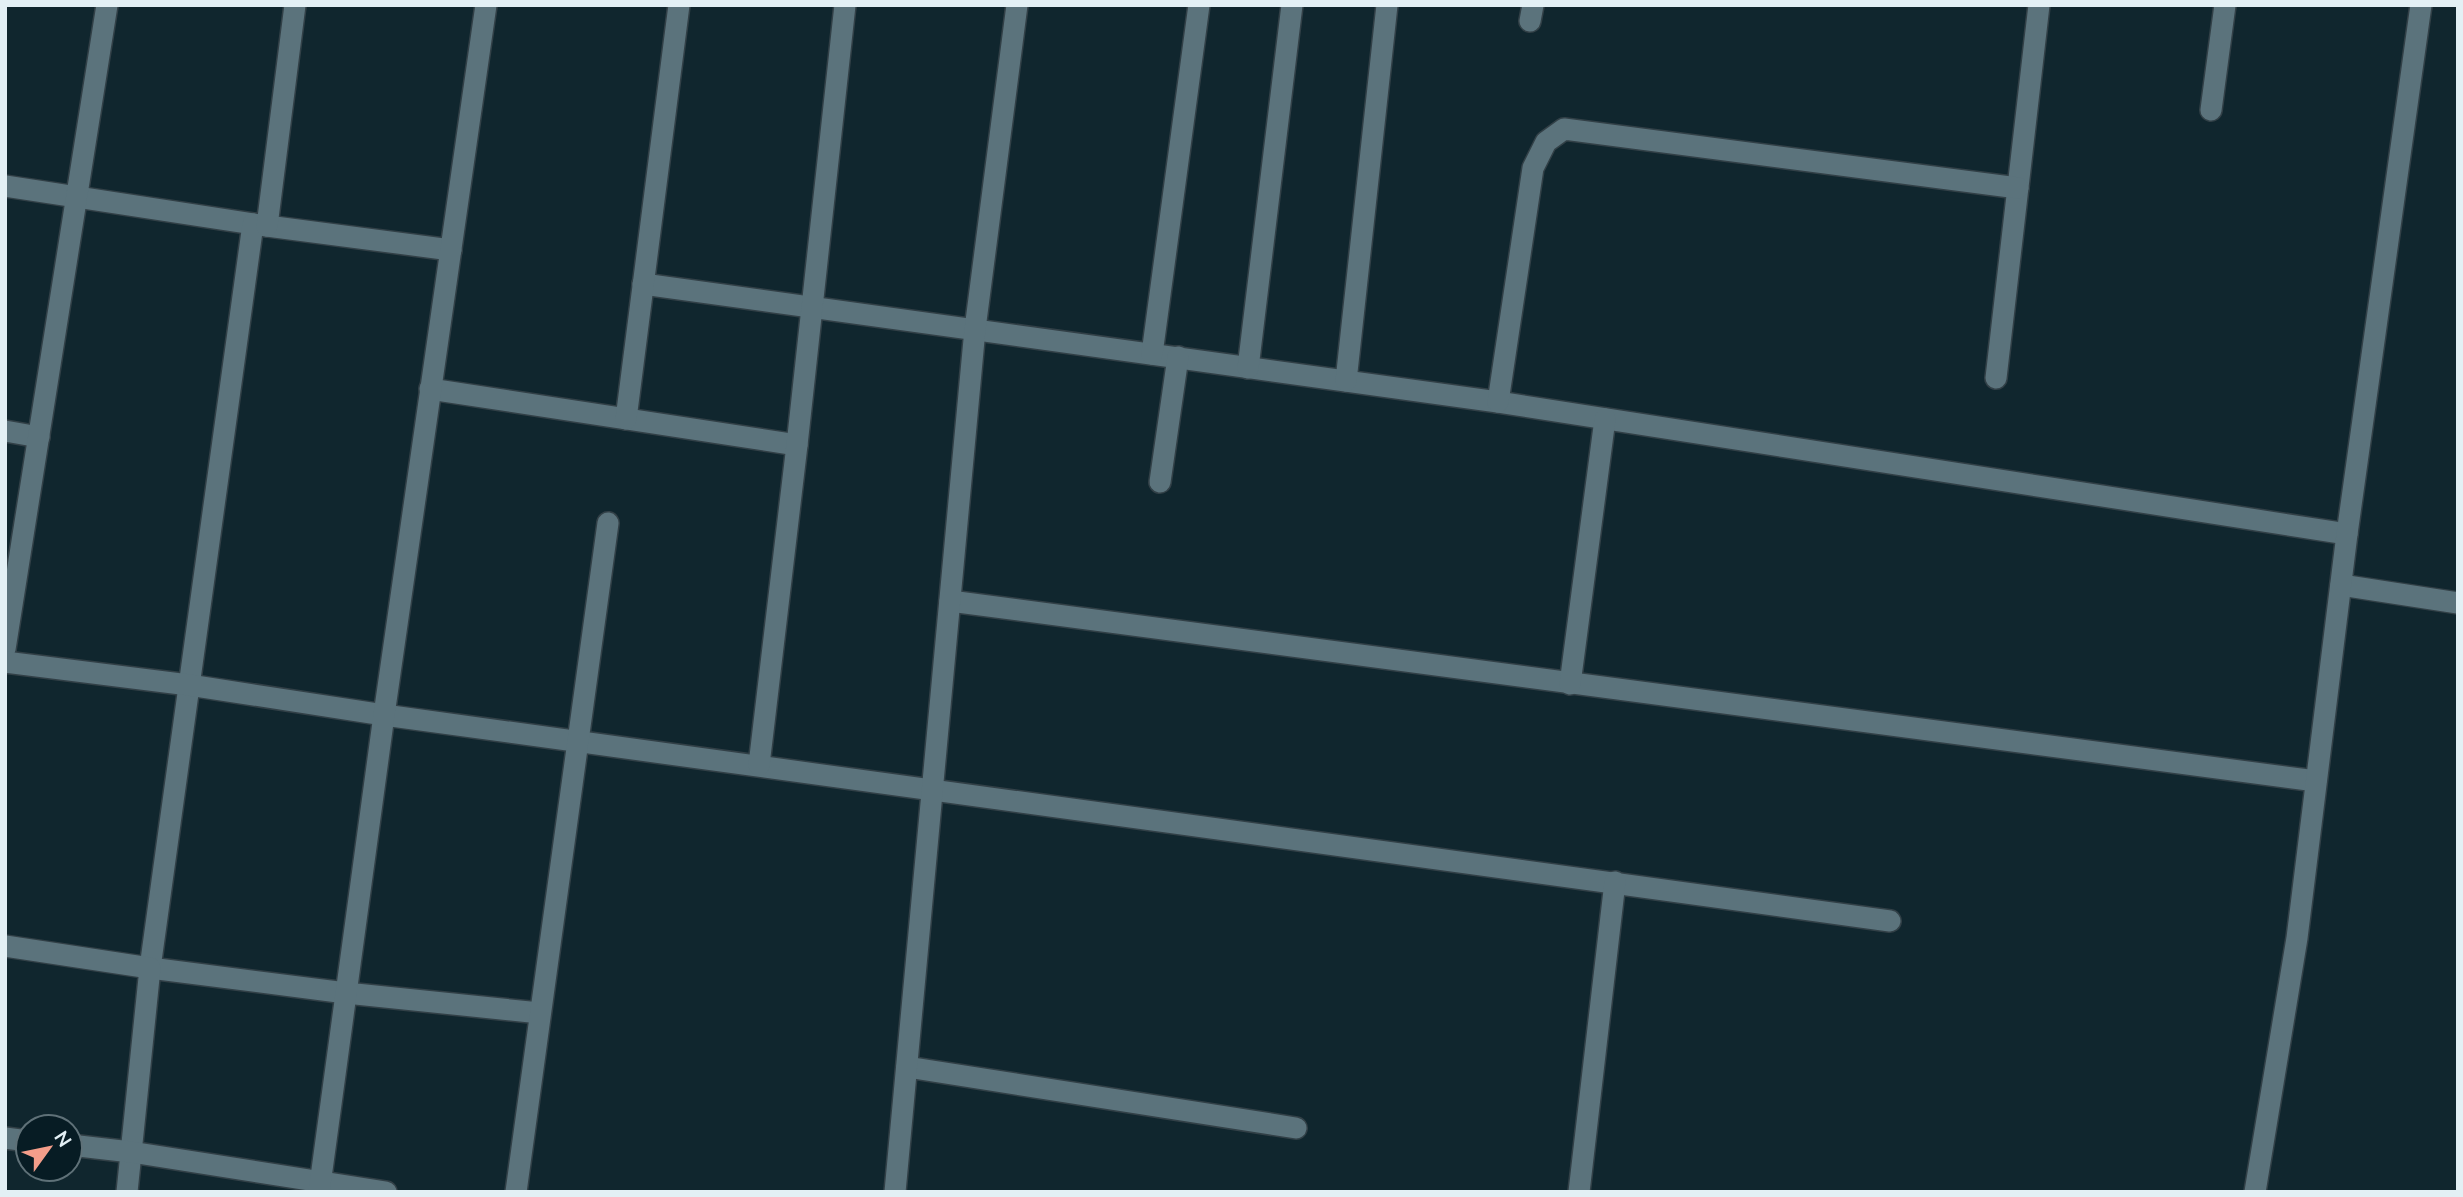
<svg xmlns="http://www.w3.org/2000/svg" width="2463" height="1197" font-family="Mulish,sans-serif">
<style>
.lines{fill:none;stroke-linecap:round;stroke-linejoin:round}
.street-casing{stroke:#324047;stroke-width:24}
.street{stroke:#5b737c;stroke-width:21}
</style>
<rect width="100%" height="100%" fill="#10262e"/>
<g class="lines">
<g class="street-casing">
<g id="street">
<polyline points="1530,21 1533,5"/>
<polyline points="2211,110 2225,5"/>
<polyline points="5,186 267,226 451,250"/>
<polyline points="253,224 150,968 346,993 540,1013"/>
<polyline points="267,226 295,5"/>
<polyline points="643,284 1498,402 2347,534"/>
<polyline points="1152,354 1199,5"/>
<polyline points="1248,368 1292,5"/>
<polyline points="1996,378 2039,5"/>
<polyline points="1346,381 1387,5"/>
<polyline points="430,389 797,445"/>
<polyline points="1498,402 1533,168 1546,142 1564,129 2018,188"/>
<polyline points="626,419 679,5"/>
<polyline points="5,431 39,437"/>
<polyline points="1160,482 1178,357"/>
<polyline points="2341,585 2458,603"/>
<polyline points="950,601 2316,781"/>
<polyline points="5,649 107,5"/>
<polyline points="5,662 189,685 384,715 1890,921"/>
<polyline points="1570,684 1605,419"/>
<polyline points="759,765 797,445 845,5"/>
<polyline points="5,946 150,968 127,1192"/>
<polyline points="907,1067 1296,1128"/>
<polyline points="5,1138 28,1141"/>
<polyline points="70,1145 131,1152 386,1192"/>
<polyline points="319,1192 384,715 486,5"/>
<polyline points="516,1192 608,523"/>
<polyline points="895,1192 975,329 1017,5"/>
<polyline points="1579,1192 1615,882"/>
<polyline points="2255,1192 2297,938 2347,534 2421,5"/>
</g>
</g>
<use href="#street" class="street"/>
</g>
<rect width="2463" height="1197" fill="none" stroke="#e3f0f5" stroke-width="14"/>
<g transform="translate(49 1148) rotate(57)"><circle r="33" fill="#071c24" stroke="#5f7178" stroke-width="2"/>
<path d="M0-5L12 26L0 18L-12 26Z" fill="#f49e8a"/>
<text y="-10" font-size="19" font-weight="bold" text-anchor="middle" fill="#e3f0f5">N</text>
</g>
</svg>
